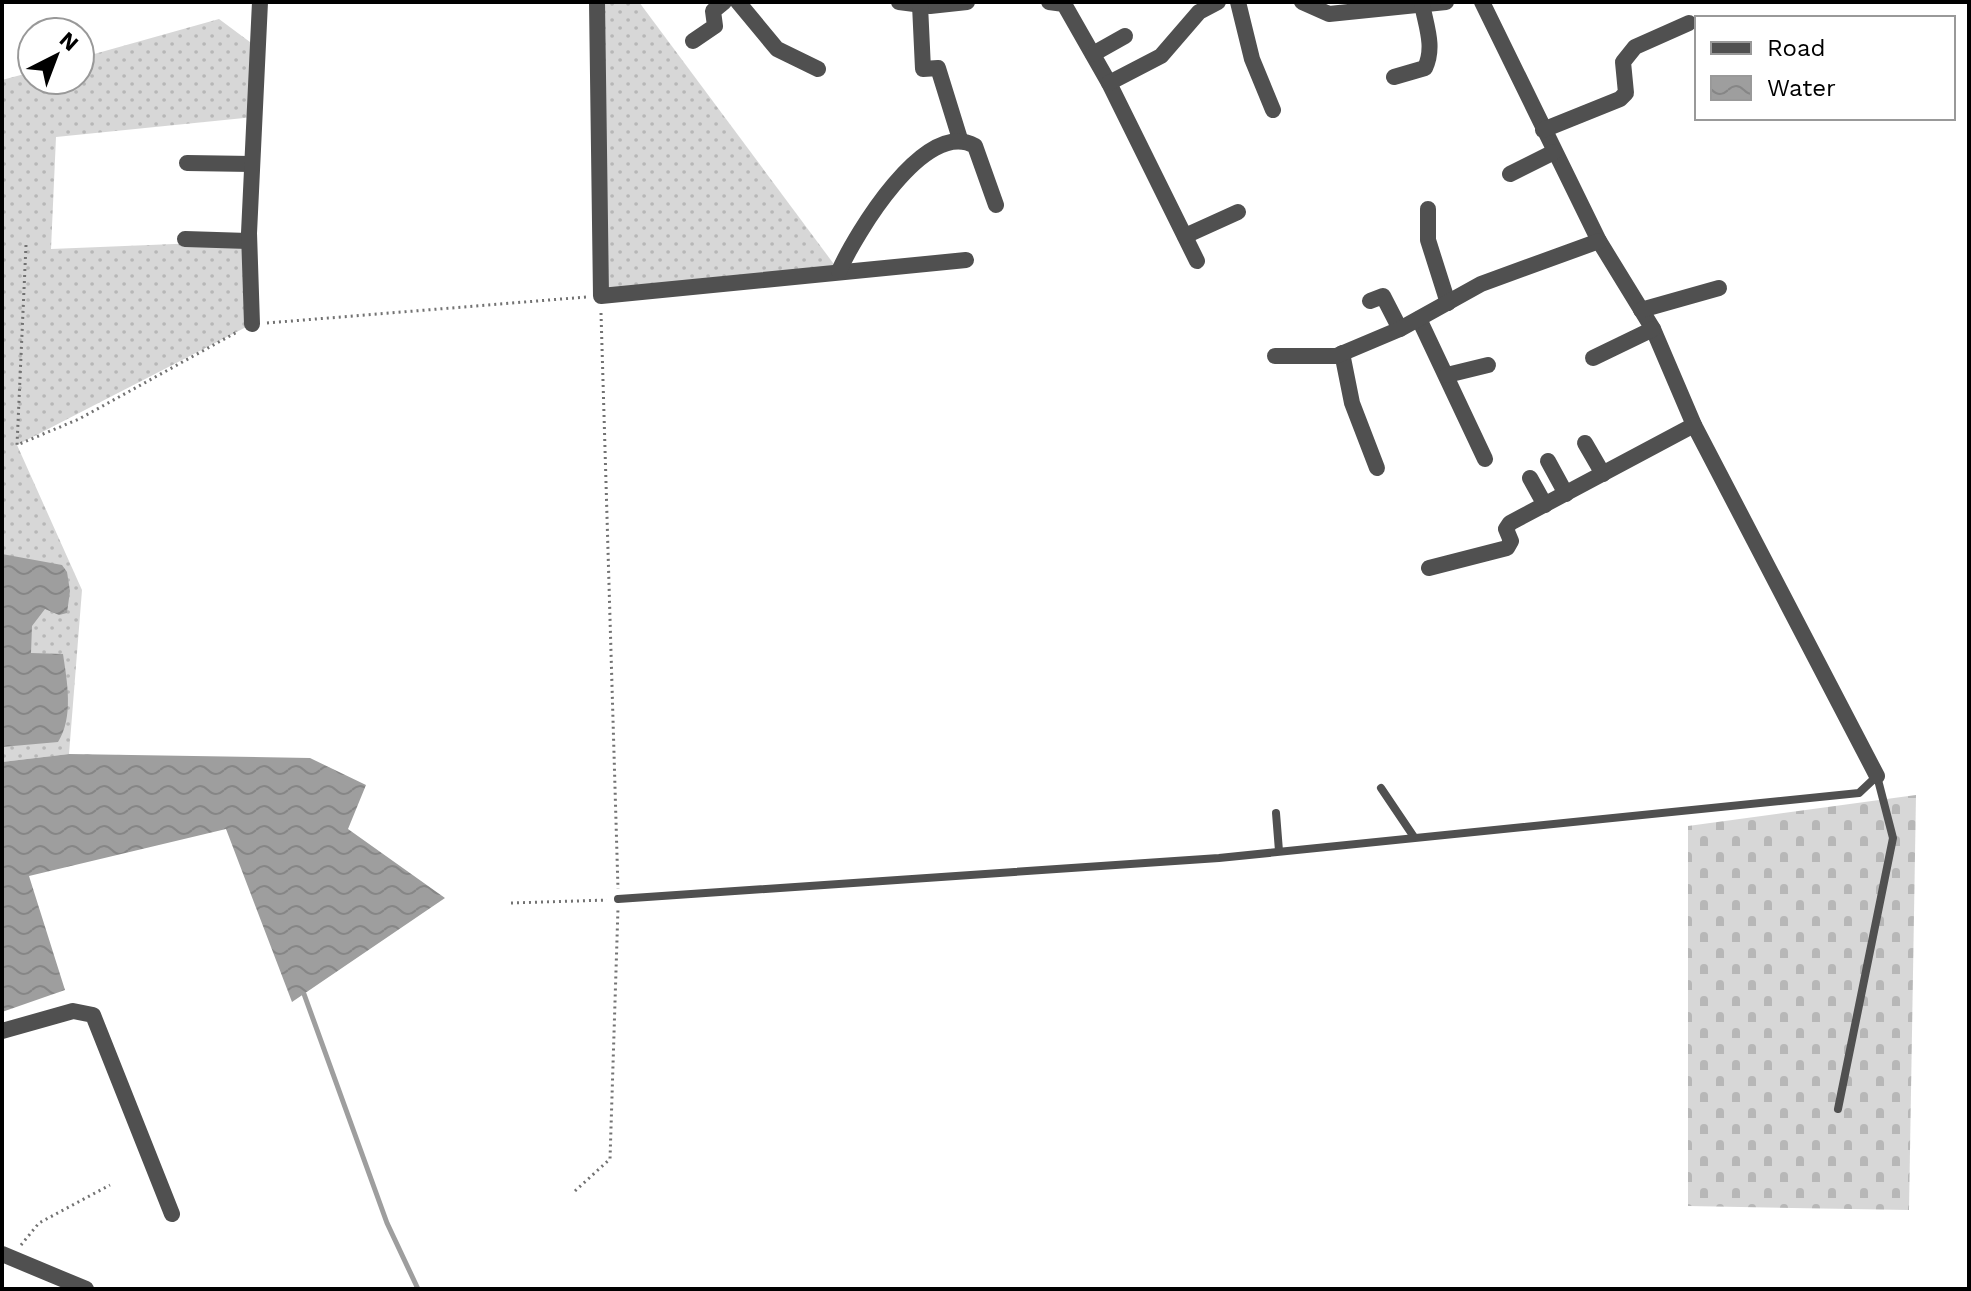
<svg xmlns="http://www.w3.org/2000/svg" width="1971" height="1291" font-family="'Work Sans',sans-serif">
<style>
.grass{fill:url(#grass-dots)}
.cemetery{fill:url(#cemetery-stones)}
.water{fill:url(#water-waves)}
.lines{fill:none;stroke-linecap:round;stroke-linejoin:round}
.stream{stroke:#9e9e9e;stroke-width:5}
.path{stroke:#727272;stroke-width:3;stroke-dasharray:2 4;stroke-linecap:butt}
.service{stroke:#505050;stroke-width:8}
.minor{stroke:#505050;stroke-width:16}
</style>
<defs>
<pattern id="grass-dots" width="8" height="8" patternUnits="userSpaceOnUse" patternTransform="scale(2)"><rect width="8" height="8" fill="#d7d7d7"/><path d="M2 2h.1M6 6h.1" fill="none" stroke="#b7b7b7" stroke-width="1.8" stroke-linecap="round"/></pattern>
<pattern id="cemetery-stones" width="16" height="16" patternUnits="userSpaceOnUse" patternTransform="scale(2)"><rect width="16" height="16" fill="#d7d7d7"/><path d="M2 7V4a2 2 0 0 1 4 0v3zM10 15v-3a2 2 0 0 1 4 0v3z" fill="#b7b7b7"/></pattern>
<pattern id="water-waves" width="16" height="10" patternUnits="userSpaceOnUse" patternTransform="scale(2)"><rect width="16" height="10" fill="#9e9e9e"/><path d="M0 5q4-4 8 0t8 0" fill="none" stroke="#868686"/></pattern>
</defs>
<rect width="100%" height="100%" fill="#fff"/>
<g class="grass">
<polygon points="597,2 639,2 839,271 601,296"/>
<polygon points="219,19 258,48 254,117 56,137 51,249 248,241 252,324 17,445 82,590 69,754 2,762 2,80 32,72 32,80 80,80 80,58"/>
</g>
<polygon class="cemetery" points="1916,795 1909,1210 1688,1206 1688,826"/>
<g class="water">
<path d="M2 554 62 565 67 572 70 591 67 613 59 615 45 609 32 626 31 653 63 654C67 681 74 717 58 742L2 747Z"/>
<polygon points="69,754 310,758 366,785 348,829 445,898 292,1002 226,829 29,876 65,990 2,1012 2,762"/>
</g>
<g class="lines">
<polyline class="stream" points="304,994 387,1223 418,1289"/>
<g class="path">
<polyline points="26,245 17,445 79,419 237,332"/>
<polyline points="601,313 618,889"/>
<polyline points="267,323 586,297"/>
<polyline points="511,903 607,900"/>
<polyline points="575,1191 610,1159 618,908"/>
<polyline points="21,1245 39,1223 110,1185"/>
</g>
<g class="service">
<polyline points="1381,788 1414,837"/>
<polyline points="1276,813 1279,851"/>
<polyline points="618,899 1219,858 1859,793 1877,776"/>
<polyline points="1838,1109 1893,838 1877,776"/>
</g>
<g class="minor">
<polyline points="597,2 601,296 966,260"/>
<polyline points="738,2 777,49 818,69"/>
<polyline points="899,2 930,6 967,2"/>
<polyline points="1049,2 1064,4 1109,83 1197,261"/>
<polyline points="1238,2 1252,59 1273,110"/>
<polyline points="1302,2 1329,14 1446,2"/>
<polyline points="1482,2 1599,241 1653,329 1694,425 1877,776"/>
<polyline points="920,5 923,69 938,68 960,139"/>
<polyline points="693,41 715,26 713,11 724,2"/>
<polyline points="1093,54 1125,36"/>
<path d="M1394 77 1425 68C1435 47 1426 26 1422 4"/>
<polyline points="1109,83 1161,56 1199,12 1218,2"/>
<polyline points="1543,130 1620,99 1626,93 1623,62 1635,47 1689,23"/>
<polyline points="187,163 252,164"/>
<polyline points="1510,174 1554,152"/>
<polyline points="1428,209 1428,240 1448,303"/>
<polyline points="1185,236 1238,212"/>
<polyline points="185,239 248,241"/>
<path d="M839 271C855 235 925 117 975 146L996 205"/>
<polyline points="1370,301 1383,296 1400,329"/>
<polyline points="1641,310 1719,288"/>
<polyline points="1419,319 1485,459"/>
<polyline points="252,324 249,233 260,2"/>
<polyline points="1342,353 1352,403 1377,468"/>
<polyline points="1275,356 1336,356 1400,329 1481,284 1599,241"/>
<polyline points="1593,358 1653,329"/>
<polyline points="1447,375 1488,365"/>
<polyline points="1585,443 1603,474"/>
<polyline points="1548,461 1566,494"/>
<polyline points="1530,478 1545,505"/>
<polyline points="1429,568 1507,548 1511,541 1506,529 1510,523 1694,425"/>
<polyline points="2,1031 73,1011 93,1015 172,1214"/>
<polyline points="2,1254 86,1289"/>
</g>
</g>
<rect width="1971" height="1291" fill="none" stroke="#000000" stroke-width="8"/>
<rect x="1695" y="16" width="260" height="104" fill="#ffffff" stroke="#999999" stroke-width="2"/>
<rect x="1711" y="42" width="40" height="12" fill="#505050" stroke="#999999" stroke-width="2"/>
<text x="1767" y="56" font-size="24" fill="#000000">Road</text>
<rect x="1711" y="76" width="40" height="24" fill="url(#water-waves)" stroke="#999999" stroke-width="2"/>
<text x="1767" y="96" font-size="24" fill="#000000">Water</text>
<g transform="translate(56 56) rotate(42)"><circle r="38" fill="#ffffff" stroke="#999999" stroke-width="2"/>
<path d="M0-6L14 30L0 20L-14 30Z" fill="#000000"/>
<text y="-12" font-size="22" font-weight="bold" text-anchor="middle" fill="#000000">N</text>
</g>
</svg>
